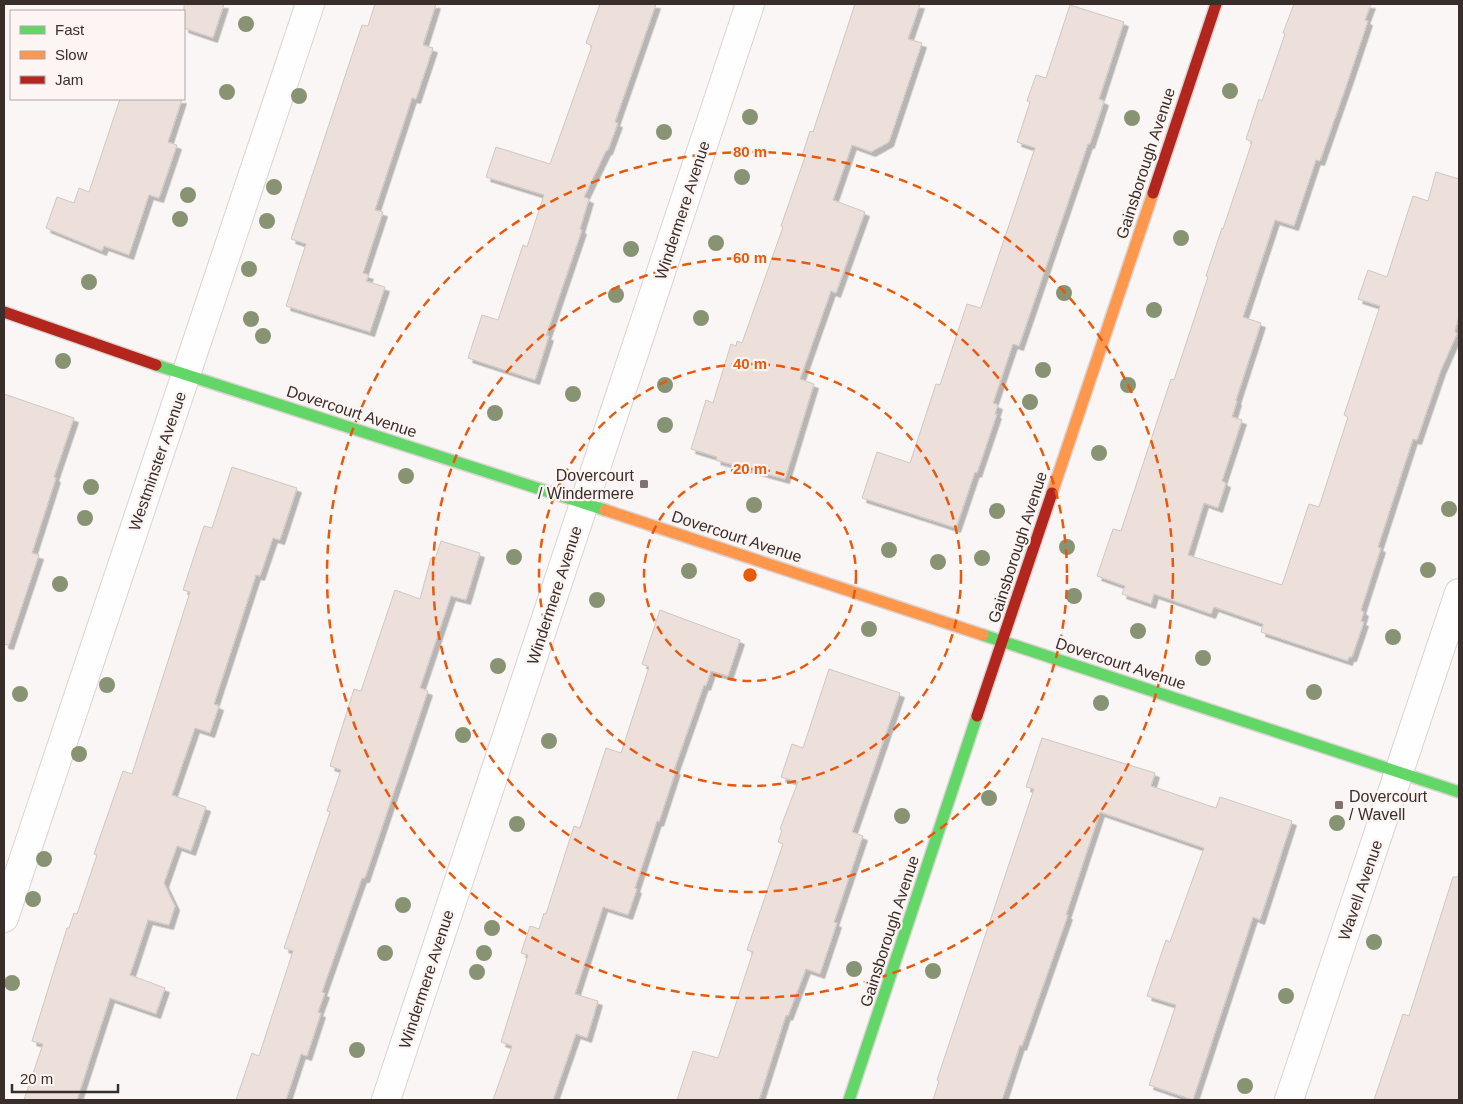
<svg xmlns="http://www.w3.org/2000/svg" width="1463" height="1104" font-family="Helvetica,sans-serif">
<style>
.building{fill:#eddfda;stroke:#cec7c4;filter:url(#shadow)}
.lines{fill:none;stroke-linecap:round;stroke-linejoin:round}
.street-casing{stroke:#dbd3d1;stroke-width:30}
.fast-casing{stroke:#dbd3d1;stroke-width:14}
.slow-casing{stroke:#dbd3d1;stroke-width:14}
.jam-casing{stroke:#dbd3d1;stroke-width:14}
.street{stroke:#fefefe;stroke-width:28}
.fast{stroke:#63d668;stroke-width:11}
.slow{stroke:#ff974d;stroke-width:11}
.jam{stroke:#b3261e;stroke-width:11}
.tree{fill:#879372}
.ring{fill:none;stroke:#e8590c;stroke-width:2.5;stroke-dasharray:9 6}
.poi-dot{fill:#7d7471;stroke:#fcf5f3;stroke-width:2}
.labels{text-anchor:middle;stroke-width:4.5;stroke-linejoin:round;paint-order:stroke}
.street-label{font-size:16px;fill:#3a2e2a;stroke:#fcf5f3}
.poi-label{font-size:16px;fill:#3a2e2a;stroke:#fcf5f3;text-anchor:end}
.centre{fill:#e8590c;stroke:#fcf5f3;stroke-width:2.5}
.ring-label{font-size:15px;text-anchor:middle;font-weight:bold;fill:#e8590c;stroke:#fcf5f3;stroke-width:4.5;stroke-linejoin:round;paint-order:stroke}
</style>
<defs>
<filter id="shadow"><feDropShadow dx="4.5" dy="4.5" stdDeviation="0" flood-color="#0004"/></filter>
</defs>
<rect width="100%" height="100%" fill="#faf6f5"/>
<g class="building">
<polygon points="184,4 224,4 213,38 184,28"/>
<polygon points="375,4 436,4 423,45 433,48 416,99 412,98 375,210 383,212 363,273 369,275 366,281 385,287 370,332 286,306 306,244 291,239 362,25 368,26"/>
<polygon points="600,4 656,4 615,122 618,123 608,150 606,151 584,197 589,199 580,229 582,230 546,336 549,336 535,380 468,358 482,315 498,320 523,245 527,247 544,195 486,177 496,147 550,164 592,46 586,43"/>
<polygon points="855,4 920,4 908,39 922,43 889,142 871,152 852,145 833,200 865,212 836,293 831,291 800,379 814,384 785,479 716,460 717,457 691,449 706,400 713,403 731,344 736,346 737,341 742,343 783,227 781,226 805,157 802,156 810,131 813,132"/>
<polygon points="1294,4 1371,4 1365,20 1368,21 1349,78 1320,161 1316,160 1294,226 1275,220 1243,317 1261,323 1236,400 1237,401 1232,417 1242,420 1222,481 1226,483 1218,508 1204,503 1188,555 1282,585 1309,504 1319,507 1348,417 1344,415 1380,306 1358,299 1368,270 1387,277 1413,196 1428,201 1436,172 1459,179 1459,316 1455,331 1457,334 1441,370 1417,440 1413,439 1378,547 1381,548 1361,610 1364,612 1361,621 1364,622 1352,657 1349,657 1348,661 1261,632 1263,624 1214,607 1211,614 1154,594 1151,604 1122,594 1125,586 1097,576 1113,529 1121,531 1171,379 1174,380 1208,277 1206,276 1222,228 1223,229 1252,142 1246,139 1259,99 1262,101 1285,34 1283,33"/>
<polygon points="1070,5 1124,22 1099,99 1104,101 1090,144 1088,144 1019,346 1013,344 993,403 998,405 995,414 997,414 977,473 975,472 956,528 862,498 877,452 910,463 936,384 940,385 967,304 981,308 1035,148 1017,142 1030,102 1027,101 1036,75 1046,78"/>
<polygon points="120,99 182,99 168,142 177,145 159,198 149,195 129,255 104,246 102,251 46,228 57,197 74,203 79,188 89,192"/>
<polygon points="4,394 74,418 54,477 56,478 32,553 39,555 9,645 4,644"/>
<polygon points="232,467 297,488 280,540 273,538 260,576 256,575 214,704 219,706 210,733 195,728 172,795 206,807 191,851 177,846 164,883 175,906 169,925 148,920 130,975 165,988 156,1014 110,998 77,1100 24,1100 43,1044 32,1041 67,928 69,928 74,913 77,914 97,855 94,854 123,771 132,774 190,592 183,590 204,526 212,528"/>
<polygon points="441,541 480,553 466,600 451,596 420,688 428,691 365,878 362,878 322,992 325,993 318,1012 321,1013 307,1056 301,1054 286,1100 236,1100 252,1053 259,1056 293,951 284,948 330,812 327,811 341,770 330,766 354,689 361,691 395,590 420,599 431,558 435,559"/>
<polygon points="660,610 740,640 728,676 711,671 706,686 704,685 674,770 676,770 659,822 657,821 635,888 637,889 628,915 603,907 575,994 598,1001 587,1038 576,1034 553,1100 493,1100 512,1046 501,1042 528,955 521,953 530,926 539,929 544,913 546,914 574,826 580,828 606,748 621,753 649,667 642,664"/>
<polygon points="829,669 900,693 852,832 863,836 834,922 837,923 820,974 806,969 788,1016 786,1015 759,1100 677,1100 693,1051 718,1058 753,952 747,950 783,844 778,842 782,830 780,829 798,782 781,777 792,744 803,748"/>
<polygon points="1042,738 1155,773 1151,786 1216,808 1220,797 1292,821 1260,920 1253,917 1193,1100 1149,1085 1176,1005 1147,996 1166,940 1170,942 1204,848 1100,812 1066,915 1068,915 1022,1046 1020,1045 1002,1100 933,1100 939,1081 937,1080 1034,789 1026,787"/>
<polygon points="1453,877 1459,877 1459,1100 1374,1100 1403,1014 1409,1016"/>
</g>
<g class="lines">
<g class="street-casing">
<g id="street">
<polyline points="4,918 310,4"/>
<polyline points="386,1100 750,4"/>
<polyline points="1289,1100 1459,593"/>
</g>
</g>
<g class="fast-casing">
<g id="fast">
<polyline points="156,365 605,510"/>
<polyline points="983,635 1459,792"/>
<polyline points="849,1100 977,716"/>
</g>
</g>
<g class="slow-casing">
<g id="slow">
<polyline points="1052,493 1153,193"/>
<polyline points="605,510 983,635"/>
</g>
</g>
<g class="jam-casing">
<g id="jam">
<polyline points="1153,193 1216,4"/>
<polyline points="4,312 156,365"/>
<polyline points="977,716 1052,493"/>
</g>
</g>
<use href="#street" class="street"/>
<use href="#fast" class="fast"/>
<use href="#slow" class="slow"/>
<use href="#jam" class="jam"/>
</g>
<g class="tree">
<circle cx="246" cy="24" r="8"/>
<circle cx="1230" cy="91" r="8"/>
<circle cx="227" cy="92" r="8"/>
<circle cx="299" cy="96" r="8"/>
<circle cx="750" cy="117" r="8"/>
<circle cx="1132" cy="118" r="8"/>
<circle cx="664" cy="132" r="8"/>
<circle cx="742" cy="177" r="8"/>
<circle cx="274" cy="187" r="8"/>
<circle cx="188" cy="195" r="8"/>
<circle cx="180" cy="219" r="8"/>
<circle cx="267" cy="221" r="8"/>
<circle cx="1181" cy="238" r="8"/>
<circle cx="716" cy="243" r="8"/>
<circle cx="631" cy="249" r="8"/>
<circle cx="249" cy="269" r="8"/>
<circle cx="89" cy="282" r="8"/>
<circle cx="1064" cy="293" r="8"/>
<circle cx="616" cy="295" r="8"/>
<circle cx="1154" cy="310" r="8"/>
<circle cx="701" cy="318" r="8"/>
<circle cx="251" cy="319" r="8"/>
<circle cx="263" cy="336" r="8"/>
<circle cx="63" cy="361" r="8"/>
<circle cx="1043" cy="370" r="8"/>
<circle cx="665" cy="385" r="8"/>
<circle cx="1128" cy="385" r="8"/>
<circle cx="573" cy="394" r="8"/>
<circle cx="1030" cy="402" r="8"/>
<circle cx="495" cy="413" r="8"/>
<circle cx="665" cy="425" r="8"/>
<circle cx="1099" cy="453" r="8"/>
<circle cx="406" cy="476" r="8"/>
<circle cx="91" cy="487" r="8"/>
<circle cx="754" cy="505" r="8"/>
<circle cx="1449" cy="509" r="8"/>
<circle cx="997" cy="511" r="8"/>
<circle cx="85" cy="518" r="8"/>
<circle cx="1067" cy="547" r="8"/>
<circle cx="889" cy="550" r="8"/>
<circle cx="514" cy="557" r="8"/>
<circle cx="982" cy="558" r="8"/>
<circle cx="938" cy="562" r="8"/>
<circle cx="1428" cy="570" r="8"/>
<circle cx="689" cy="571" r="8"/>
<circle cx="60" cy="584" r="8"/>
<circle cx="1074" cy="596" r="8"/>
<circle cx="597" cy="600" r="8"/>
<circle cx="869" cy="629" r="8"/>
<circle cx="1138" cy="631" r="8"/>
<circle cx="1393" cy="637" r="8"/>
<circle cx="1203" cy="658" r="8"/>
<circle cx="498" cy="666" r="8"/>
<circle cx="107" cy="685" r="8"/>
<circle cx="1314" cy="692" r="8"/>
<circle cx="20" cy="694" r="8"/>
<circle cx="1101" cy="703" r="8"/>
<circle cx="463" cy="735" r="8"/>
<circle cx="549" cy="741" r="8"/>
<circle cx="79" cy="754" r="8"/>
<circle cx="989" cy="798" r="8"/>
<circle cx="902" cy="816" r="8"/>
<circle cx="1337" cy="823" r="8"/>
<circle cx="517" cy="824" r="8"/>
<circle cx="44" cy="859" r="8"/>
<circle cx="33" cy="899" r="8"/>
<circle cx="403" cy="905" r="8"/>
<circle cx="492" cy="928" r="8"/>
<circle cx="1374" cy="942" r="8"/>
<circle cx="385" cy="953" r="8"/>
<circle cx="484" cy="953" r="8"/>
<circle cx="854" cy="969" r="8"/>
<circle cx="933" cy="971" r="8"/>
<circle cx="477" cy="972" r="8"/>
<circle cx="12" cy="983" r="8"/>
<circle cx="1286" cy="996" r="8"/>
<circle cx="357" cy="1050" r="8"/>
<circle cx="1245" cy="1086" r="8"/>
</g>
<g class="ring">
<circle cx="750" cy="575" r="106"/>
<circle cx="750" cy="575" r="211"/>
<circle cx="750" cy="575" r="317"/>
<circle cx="750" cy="575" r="423"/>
</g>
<g class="poi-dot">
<rect x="639" y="479" width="10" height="10" rx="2.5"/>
<rect x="1334" y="800" width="10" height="10" rx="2.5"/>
</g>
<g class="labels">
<g class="street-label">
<text transform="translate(1145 163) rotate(-72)" y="6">Gainsborough Avenue</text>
<text transform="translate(682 210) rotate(-72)" y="6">Windermere Avenue</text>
<text transform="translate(352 411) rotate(18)" y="6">Dovercourt Avenue</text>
<text transform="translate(157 461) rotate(-71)" y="6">Westminster Avenue</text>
<text transform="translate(737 536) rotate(18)" y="6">Dovercourt Avenue</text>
<text transform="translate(1017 547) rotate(-72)" y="6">Gainsborough Avenue</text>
<text transform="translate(554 595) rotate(-72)" y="6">Windermere Avenue</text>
<text transform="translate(1121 663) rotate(18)" y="6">Dovercourt Avenue</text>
<text transform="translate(1360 890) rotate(-71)" y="6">Wavell Avenue</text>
<text transform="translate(889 931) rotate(-72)" y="6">Gainsborough Avenue</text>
<text transform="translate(426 979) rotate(-72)" y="6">Windermere Avenue</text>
</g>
<g class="poi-label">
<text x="634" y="481">Dovercourt<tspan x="634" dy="18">/ Windermere</tspan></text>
<text x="1349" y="802" text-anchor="start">Dovercourt<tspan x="1349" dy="18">/ Wavell</tspan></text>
</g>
</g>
<circle cx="750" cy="575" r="8" class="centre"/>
<g class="ring-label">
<text x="750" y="157">80 m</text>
<text x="750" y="263">60 m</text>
<text x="750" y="369">40 m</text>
<text x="750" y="474">20 m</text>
</g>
<rect width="1463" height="1104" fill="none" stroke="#3a2e2a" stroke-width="10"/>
<rect x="10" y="10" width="175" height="90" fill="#fcf5f3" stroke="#aea5a3"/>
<rect x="20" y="26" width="25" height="8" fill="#63d668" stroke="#aea5a3"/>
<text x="55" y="35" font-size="15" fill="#3a2e2a">Fast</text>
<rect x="20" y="51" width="25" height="8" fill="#ff974d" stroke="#aea5a3"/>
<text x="55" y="60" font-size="15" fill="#3a2e2a">Slow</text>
<rect x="20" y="76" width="25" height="8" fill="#b3261e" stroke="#aea5a3"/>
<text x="55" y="85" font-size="15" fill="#3a2e2a">Jam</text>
<path d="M12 1084v8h106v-8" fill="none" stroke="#3a2e2a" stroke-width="2.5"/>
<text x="20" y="1084" font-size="15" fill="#3a2e2a" stroke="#fcf5f3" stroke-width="4" paint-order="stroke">20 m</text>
</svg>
